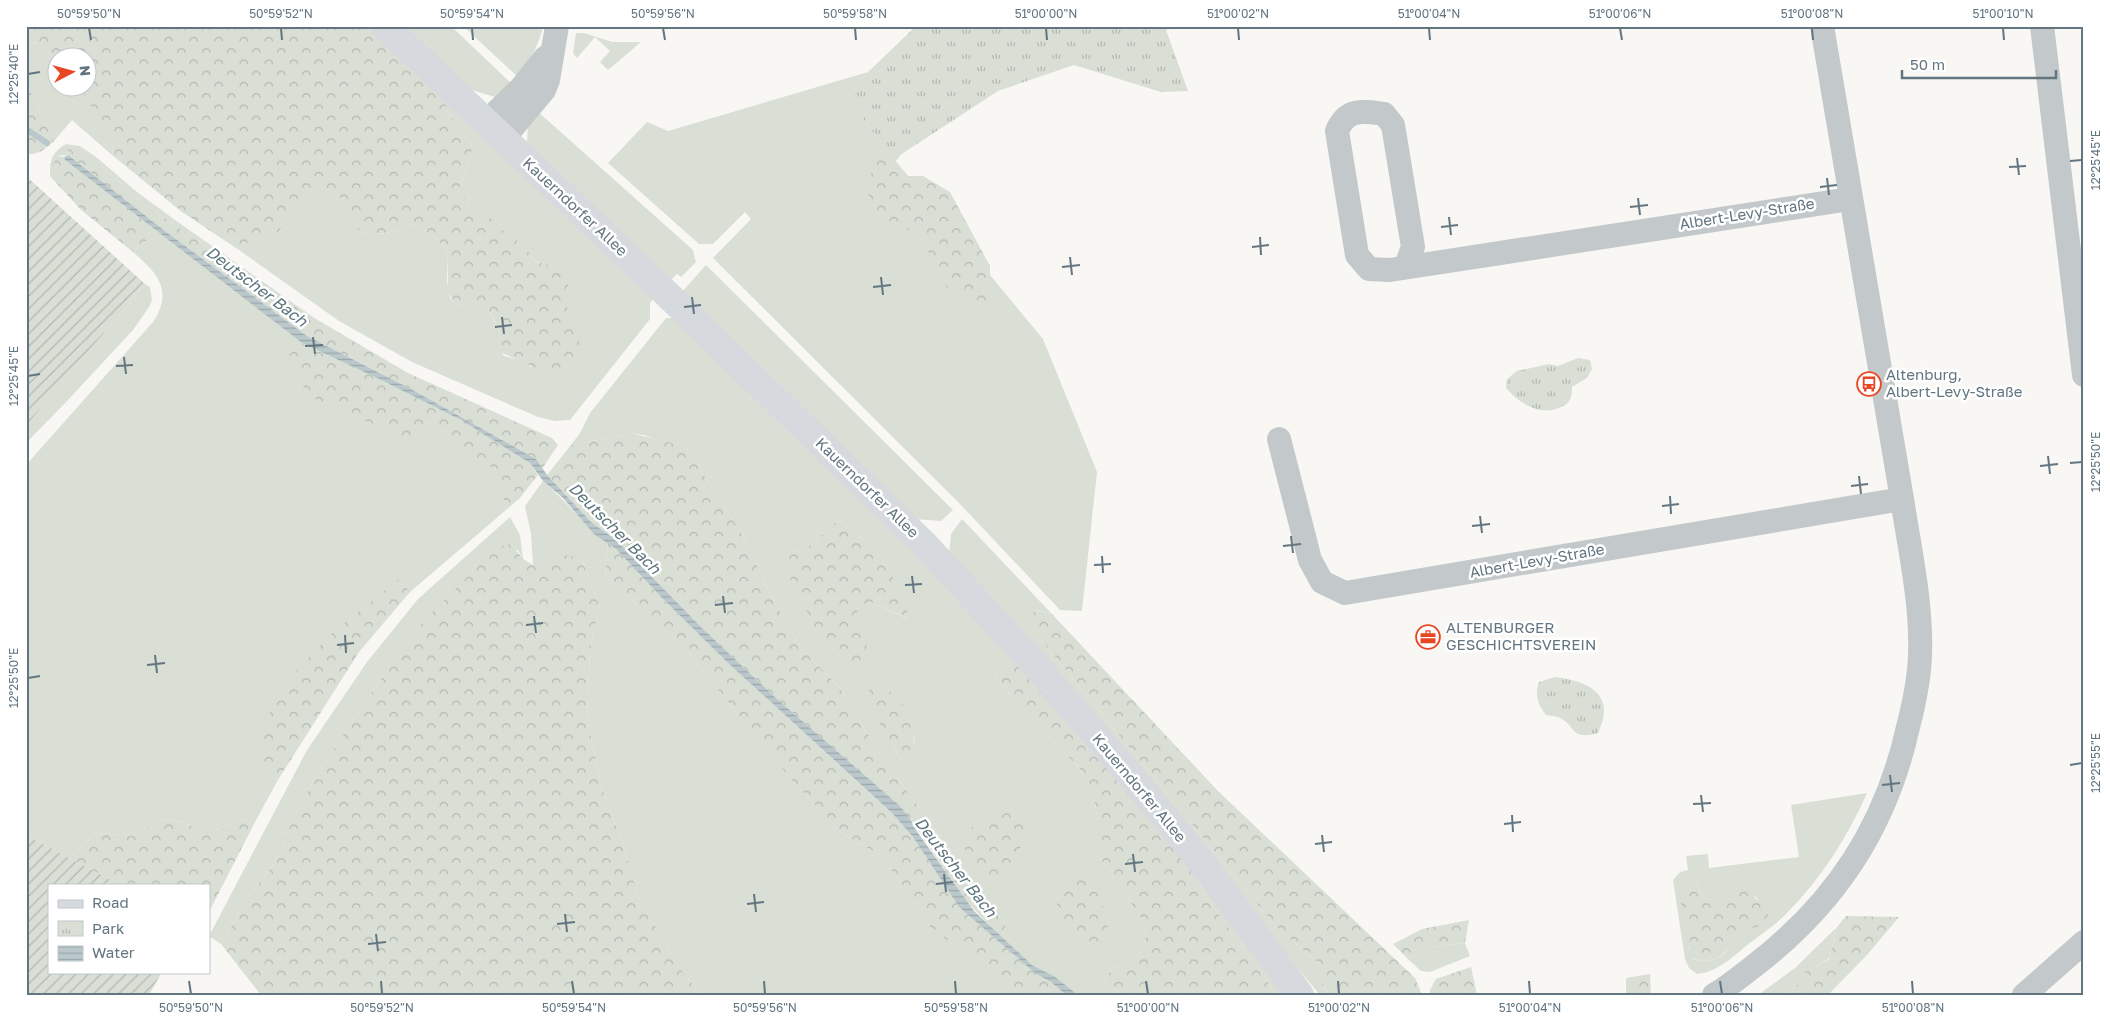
<svg xmlns="http://www.w3.org/2000/svg" width="2110" height="1021" font-family="'Golos Text',sans-serif">
<style>
.grass{fill:#d9dfd5;fill-rule:evenodd}
.forest{fill:url(#forest-crowns)}
.park{fill:url(#park-tufts)}
.garden{fill:url(#garden-furrows)}
.water{fill:url(#water-rules)}
.lines{fill:none;stroke-linecap:round;stroke-linejoin:round}
.stream{stroke:#bac8cb;stroke-width:6}
.minor{stroke:#c3c8ca;stroke-width:24}
.major{stroke:#d6dade;stroke-width:28}
.ticks{fill:none;stroke:#627580;stroke-width:2}
.labels{text-anchor:middle;stroke-width:5;stroke-linejoin:round;paint-order:stroke}
.street-label{font-size:15px;fill:#627580;stroke:#fff}
.poi-label{font-size:15px;fill:#627580;stroke:#fff;text-anchor:start}
.water-label{font-size:16px;font-style:italic;fill:#5c757c;stroke:#fff}
.neatline{fill:none;stroke:#627580;stroke-width:2}
.ticks-label{font-size:12px;text-anchor:middle;fill:#627580}
</style>
<defs>
<pattern id="forest-crowns" width="20" height="18" patternUnits="userSpaceOnUse" patternTransform="scale(1.25)"><rect width="20" height="18" fill="#d9dfd5"/><path d="M2 6a3 3 0 1 1 6 0M12 15a3 3 0 1 1 6 0" fill="none" stroke="#b3b9b2"/></pattern>
<pattern id="park-tufts" width="24" height="20" patternUnits="userSpaceOnUse" patternTransform="scale(1.25)"><rect width="24" height="20" fill="#d9dfd5"/><path d="M3 7l-1-3M5 7V3M7 7l1-3M15 17l-1-3M17 17v-4M19 17l1-3" fill="none" stroke="#b3b9b2"/></pattern>
<pattern id="garden-furrows" width="10" height="10" patternUnits="userSpaceOnUse" patternTransform="scale(1.25)"><rect width="10" height="10" fill="#d9dfd5"/><path d="M-1 1l2-2M0 10L10 0M9 11l2-2" fill="none" stroke="#b3b9b2"/></pattern>
<pattern id="water-rules" width="6" height="5" patternUnits="userSpaceOnUse" patternTransform="scale(1.25)"><rect width="6" height="5" fill="#bac8cb"/><path d="M0 2.5h6" fill="none" stroke="#9ba7aa"/></pattern>
</defs>
<rect width="100%" height="100%" fill="#f8f7f4"/>
<g class="grass">
<polygon points="400,26 451,26 513,85 495,97 465,88"/>
<path d="M463 26H543C539 46 529 61 519 78Z"/>
<polygon points="576,33 584,33 612,42 641,42 608,70 600,62 610,51 595,37 577,58 573,53"/>
<polygon points="26,43 41,44 57,62 58,88 80,88 82,90 114,144 112,155 72,120 54,141 40,114 37,101 26,86"/>
<polygon points="868,72 848,96 860,115 894,159 1043,339 1097,472 1082,611 1060,610 960,504 713,258 751,219 745,212 713,244 699,244 608,163 647,122 668,131"/>
<path d="M445 99 654 298 650 303V319L570 420 555 421 538 417 412 362 339 321 239 250C247 241 254 238 266 239L307 192 319 186C330 190 341 195 347 206 354 217 350 229 366 233 380 237 402 228 417 225L435 238 444 247 448 255 447 280 450 297 455 304 466 307H478L488 310 500 331 498 347 504 356 524 361 531 367 571 318C560 305 571 298 568 286 567 279 562 273 559 267L536 262 515 239 505 233 499 224 471 215 469 212 467 203 458 193 473 147 448 112Z"/>
<polygon points="536,110 693,250 696,262 681,277 677,274 669,282 527,142 528,125"/>
<path d="M66 144 80 146 96 157 137 192 175 220 320 322 287 302 137 199 99 162 67 149 68 155 57 156 50 169C50 157 56 150 66 144Z"/>
<path d="M151 226 302 343 289 356 415 442 426 422 444 430 441 440 499 471 506 510 410 592 399 580 332 633 263 772 278 780 255 822 239 820 218 830H200L182 822 164 819 132 836 96 833 69 858 26 835V465L153 322C174 290 157 273 133 252L146 241Z"/>
<polygon points="706,265 953,510 941,521 914,519 681,293"/>
<polygon points="145,284 150,287 152,300 149,307 133,330 68,400 26,443 26,426"/>
<path d="M666 318H674L907 543 1013 659 1001 666 994 677 1081 770 1093 792 1098 822V855L1146 925 1145 948 1131 961 1112 968 1103 983 1124 995H1078L1054 976 1032 965 1002 938 1006 926 880 754 840 688 802 649 771 596 744 537 685 446 662 442 644 435 631 434 571 445 580 433 590 413ZM838 520 873 547 892 575 909 619 870 602 857 610 793 552 813 544ZM915 737C912 748 911 756 900 760L891 741ZM1103 909 1108 924 1091 944 1075 936Z"/>
<path d="M543 481C566 501 584 525 608 543L605 576 681 644 793 782 843 834 882 856 930 927 981 966 1007 995H701L679 967 638 896 622 841 602 788 587 718 590 652 599 605 582 559 533 565 531 534 525 506Z"/>
<polygon points="510,517 520,535 523,559 518,550 488,549 463,582 379,682 317,774 288,829 282,850 274,864 250,894 221,944 209,936 307,750 367,662 418,599"/>
<polygon points="962,519 1052,614 1036,610 1028,624 1277,928 1322,966 1322,985 1329,995 1320,995 949,555 951,534"/>
<path d="M1867 793C1847 838 1821 879 1786 914 1774 926 1760 935 1747 945 1732 958 1717 972 1697 974L1689 968 1685 959 1673 880 1680 872 1688 870 1686 856 1708 854 1709 868 1799 857 1791 805ZM1696 881 1703 898 1710 900 1751 894 1757 898 1768 923C1760 927 1746 929 1739 933 1733 936 1731 944 1728 949 1722 960 1704 964 1693 959L1688 948 1691 940 1690 925Z"/>
<polygon points="1198,878 1286,995 1277,995 1202,891"/>
<polygon points="1837,927 1829,958 1815,968 1804,972 1803,981 1783,995 1758,995 1795,968"/>
<polygon points="1465,943 1470,956 1430,972 1421,971 1408,959 1431,947"/>
</g>
<g class="forest">
<path d="M26 26H368L445 99 448 112 473 147 458 193 464 196 471 215 493 219 499 224 505 233 515 239 527 249 531 257 536 262 559 267 564 270 569 287 567 312 575 325 580 344 578 355 572 364 545 372 500 352 498 347 500 331 494 320 488 310 478 307H466L455 304 448 291V255L444 247 435 238 417 225C402 228 380 237 366 233 350 229 354 217 347 206 341 195 330 190 319 186 299 196 296 211 282 227 280 229 277 234 274 236 261 245 254 233 239 250L182 212 112 155 114 144 80 88H88V58H58L57 62 41 44 26 43Z"/>
<path d="M26 86 37 101 40 114 54 141C44 150 39 155 26 154Z"/>
<polygon points="884,137 914,138 892,166 899,176 923,176 950,192 990,266 990,296 983,303 972,306 947,288 921,238 906,228 886,223 872,205 865,185 875,166"/>
<polygon points="78,148 99,162 137,199 287,302 408,373 552,438 558,445 542,469 536,459 411,389 307,336 165,231 68,155 67,149"/>
<polygon points="57,156 64,157 65,160 151,226 146,241 133,252 81,210 50,176 50,169"/>
<polygon points="302,343 379,379 461,420 517,453 530,463 538,475 519,499 506,510 498,471 441,440 444,430 426,422 415,443 307,395 289,355"/>
<path d="M631 434C649 436 667 443 685 446L744 537 771 596 802 649 840 688 880 754 1006 926 1002 938 967 902 909 817 900 806 776 698 701 627 615 539 591 522 547 475 571 445Z"/>
<polygon points="838,520 873,547 892,575 910,619 870,602 857,610 869,638 862,662 853,674 826,649 789,577 785,558 793,552 813,544"/>
<polygon points="608,543 616,549 663,599 728,663 891,812 913,837 959,907 1036,974 1051,982 1066,995 1007,995 981,966 930,927 882,856 843,834 793,782 681,644 605,576"/>
<polygon points="511,544 523,559 533,565 561,554 582,559 599,605 590,652 587,718 602,788 622,841 638,896 679,967 701,995 261,995 221,944 250,894 274,864 282,850 288,829 317,774 379,682 426,618 463,582 488,549"/>
<polygon points="399,579 410,592 359,652 278,780 263,772 264,737 275,693 332,633"/>
<polygon points="1036,610 1052,614 1218,791 1415,978 1422,995 1329,995 1322,985 1322,966 1277,928 1028,624 1031,615"/>
<polygon points="1013,659 1099,756 1198,878 1202,891 1277,995 1124,995 1103,983 1112,968 1131,961 1145,948 1146,925 1098,855 1098,822 1093,792 1081,770 994,677 1001,666"/>
<path d="M882 684C889 691 901 700 906 709 915 725 920 753 900 760L891 741 863 698 870 689Z"/>
<polygon points="1018,808 1035,825 994,888 959,841 968,837 972,827"/>
<polygon points="164,819 182,822 200,830 218,830 239,820 255,822 209,912 209,885 120,885 69,858 96,833 132,836"/>
<path d="M1068 877 1081 878 1096 886 1108 924 1104 943 1091 944 1075 936 1062 935C1056 913 1053 895 1068 877Z"/>
<path d="M1692 878 1696 881 1703 898 1717 899 1732 890 1749 889C1756 904 1769 903 1769 923 1760 927 1746 929 1738 934 1732 937 1732 945 1727 950 1718 962 1699 965 1688 955 1688 946 1691 938 1690 928 1689 923 1686 922 1684 918 1679 904 1680 886 1692 878Z"/>
<polygon points="1846,916 1899,917 1867,955 1828,995 1783,995 1803,981 1804,972 1815,968 1829,959 1837,927"/>
<polygon points="1469,920 1465,943 1431,947 1408,959 1393,944 1422,929"/>
<polygon points="1471,967 1477,995 1430,995 1430,990 1436,979"/>
<polygon points="1650,974 1651,995 1626,995 1626,978"/>
</g>
<g class="park">
<polygon points="916,26 1181,26 1166,30 1188,91 1161,92 1074,65 998,91 894,159 860,115 848,96 868,72"/>
<path d="M1578 358 1590 360 1592 369 1587 378 1572 387C1572 391 1572 396 1570 399 1569 403 1565 405 1561 407 1541 417 1520 404 1506 388L1507 379 1517 371 1549 364 1558 366Z"/>
<path d="M1555 677C1589 681 1617 695 1598 733 1569 741 1577 725 1558 717 1555 716 1549 716 1546 715 1538 704 1534 695 1539 682Z"/>
</g>
<g class="garden">
<polygon points="26,176 145,284 26,426"/>
<polygon points="26,835 120,885 49,885 49,972 162,972 149,995 26,995"/>
</g>
<polygon class="water" points="68,155 165,231 307,336 411,389 536,459 547,475 591,522 615,539 701,627 776,698 900,806 909,817 918,833 974,911 1032,965 1054,976 1078,995 1066,995 1051,982 1036,974 959,907 913,837 891,812 728,663 663,599 616,549 594,534 562,497 543,481 530,463 461,420 379,379 302,343 65,160 64,157"/>
<g class="lines">
<polyline class="stream" points="26,129 47,143"/>
<g class="minor">
<polyline points="2042,26 2084,375"/>
<polyline points="486,122 522,87 545,58 552,53"/>
<polyline points="503,139 544,90 548,80 557,26"/>
<path d="M1406 266 1413 247 1393 125 1384 114C1362 111 1347 108 1337 131L1357 255 1369 269 1390 270 1850 199"/>
<polyline points="1279,439 1310,560 1322,582 1345,593 1902,499"/>
<path d="M1714 995C1728 987 1741 976 1754 966 1835 904 1886 827 1908 727 1914 704 1919 680 1920 656 1922 604 1910 551 1902 499L1822 26"/>
<polyline points="2024,995 2084,942"/>
</g>
<polyline class="major" points="385,26 669,296 925,545 1030,659 1128,773 1203,864 1300,995"/>
</g>
<path class="ticks" d="M89 28 91 40M281 28 282 40M472 28 473 40M663 28 665 40M855 28 856 40M1046 28 1047 40M1238 28 1239 40M1429 28 1430 40M1620 28 1622 40M1812 28 1813 40M2003 28 2004 40M28 74 40 72M2017 158 2019 175M2070 161 2082 160M2009 167 2026 166M1827 178 1829 195M1820 187 1837 185M1638 198 1640 215M1630 207 1648 205M1449 217 1451 235M1441 227 1458 225M1260 237 1261 255M1252 247 1269 245M1070 257 1072 275M1062 267 1080 265M881 277 883 295M873 287 891 285M692 297 694 314M684 307 701 305M502 317 504 334M495 327 512 325M313 337 315 354M305 346 323 345M124 357 126 374M116 366 133 365M28 376 40 374M2048 456 2050 474M2070 463 2082 462M2040 466 2058 464M1859 476 1861 494M1851 486 1868 484M1670 496 1671 514M1662 506 1679 504M1480 516 1482 533M1472 526 1490 524M1291 536 1293 553M1283 546 1301 544M1102 556 1103 573M1094 565 1111 564M912 576 914 593M905 585 922 584M723 596 725 613M715 605 733 603M534 616 536 633M526 625 543 623M345 635 346 653M337 645 354 643M155 655 157 673M147 665 165 663M28 678 40 676M2070 765 2082 763M1890 775 1892 792M1882 785 1900 783M1701 795 1703 812M1693 804 1711 803M1512 815 1513 832M1504 824 1521 822M1322 835 1324 852M1315 844 1332 842M1133 854 1135 872M1125 864 1143 862M944 874 946 892M936 884 953 882M754 894 756 912M747 904 764 902M565 914 567 932M557 924 575 922M376 934 378 951M368 944 386 942M189 981 191 994M381 981 382 994M572 981 574 994M764 981 765 994M955 981 956 994M1146 981 1148 994M1338 981 1339 994M1529 981 1530 994M1720 981 1722 994M1912 981 1913 994"/>
<defs>
<g id="bus-ring" transform="scale(1.25)"><circle r="9.5" fill="#fff" stroke="#e84724" stroke-width="1.5"/><path d="M-5-6H5V4H4V6H2V4H-2V6H-4V4H-5ZM-3.5-4V0h7V-4ZM-3.5 1.2v1.5H-2V1.2ZM2 1.2v1.5H3.5V1.2Z" fill="#e84724"/></g>
<g id="office-ring" transform="scale(1.25)"><circle r="9.5" fill="#fff" stroke="#e84724" stroke-width="1.5"/><path d="M-6-3h4V-5.5h4V-3h4V5H-6ZM-1-4.5V-3h2v-1.5ZM-6 0V1H6V0Z" fill="#e84724"/></g>
</defs>
<g fill-rule="evenodd">
<use href="#bus-ring" x="1869" y="384"/>
<use href="#office-ring" x="1428" y="637"/>
</g>
<g class="labels">
<g class="street-label">
<text transform="translate(575 207) rotate(43)" y="5">Kauerndorfer Allee</text>
<text transform="translate(1747 214) rotate(-9)" y="5">Albert-Levy-Straße</text>
<text transform="translate(867 488) rotate(44)" y="5">Kauerndorfer Allee</text>
<text transform="translate(1537 561) rotate(-10)" y="5">Albert-Levy-Straße</text>
<text transform="translate(1139 788) rotate(50)" y="5">Kauerndorfer Allee</text>
</g>
<g class="poi-label">
<text x="1886" y="380">Altenburg,<tspan x="1886" dy="17">Albert-Levy-Straße</tspan></text>
<text x="1446" y="633">ALTENBURGER<tspan x="1446" dy="17">GESCHICHTSVEREIN</tspan></text>
</g>
<g class="water-label">
<text transform="translate(257 286) rotate(37)" y="6">Deutscher Bach</text>
<text transform="translate(615 528) rotate(45)" y="6">Deutscher Bach</text>
<text transform="translate(956 867) rotate(52)" y="6">Deutscher Bach</text>
</g>
</g>
<rect width="2110" height="1021" fill="none" stroke="#ffffff" stroke-width="55"/>
<rect x="48" y="884" width="162" height="90" fill="#ffffff" stroke="#c0c8cc"/>
<rect x="58" y="900" width="25" height="8" fill="#d6dade" stroke="#c0c8cc"/>
<text x="92" y="908" font-size="15" fill="#627580">Road</text>
<rect x="58" y="921" width="25" height="15" fill="url(#park-tufts)" stroke="#c0c8cc"/>
<text x="92" y="934" font-size="15" fill="#627580">Park</text>
<rect x="58" y="946" width="25" height="15" fill="url(#water-rules)" stroke="#c0c8cc"/>
<text x="92" y="958" font-size="15" fill="#627580">Water</text>
<g transform="translate(72 72) rotate(84)"><circle r="24" fill="#ffffff" stroke="#c0c8cc"/>
<path d="M0-4L9 19L0 12L-9 19Z" fill="#e84724"/>
<text y="-8" font-size="14" font-weight="bold" text-anchor="middle" fill="#627580">N</text>
</g>
<path d="M1902 70v8h154v-8" fill="none" stroke="#627580" stroke-width="2.5"/>
<text x="1910" y="70" font-size="15" fill="#627580" stroke="#ffffff" stroke-width="4" paint-order="stroke">50 m</text>
<rect x="28" y="28" width="2054" height="966" class="neatline"/>
<g class="ticks-label">
<text x="89" y="18">50°59'50"N</text>
<text x="281" y="18">50°59'52"N</text>
<text x="472" y="18">50°59'54"N</text>
<text x="663" y="18">50°59'56"N</text>
<text x="855" y="18">50°59'58"N</text>
<text x="1046" y="18">51°00'00"N</text>
<text x="1238" y="18">51°00'02"N</text>
<text x="1429" y="18">51°00'04"N</text>
<text x="1620" y="18">51°00'06"N</text>
<text x="1812" y="18">51°00'08"N</text>
<text x="2003" y="18">51°00'10"N</text>
<text transform="translate(14 74) rotate(-90)" y="4">12°25'40"E</text>
<text transform="translate(2096 160) rotate(-90)" y="4">12°25'45"E</text>
<text transform="translate(14 376) rotate(-90)" y="4">12°25'45"E</text>
<text transform="translate(2096 462) rotate(-90)" y="4">12°25'50"E</text>
<text transform="translate(14 678) rotate(-90)" y="4">12°25'50"E</text>
<text transform="translate(2096 763) rotate(-90)" y="4">12°25'55"E</text>
<text x="191" y="1012">50°59'50"N</text>
<text x="382" y="1012">50°59'52"N</text>
<text x="574" y="1012">50°59'54"N</text>
<text x="765" y="1012">50°59'56"N</text>
<text x="956" y="1012">50°59'58"N</text>
<text x="1148" y="1012">51°00'00"N</text>
<text x="1339" y="1012">51°00'02"N</text>
<text x="1530" y="1012">51°00'04"N</text>
<text x="1722" y="1012">51°00'06"N</text>
<text x="1913" y="1012">51°00'08"N</text>
</g>
</svg>
